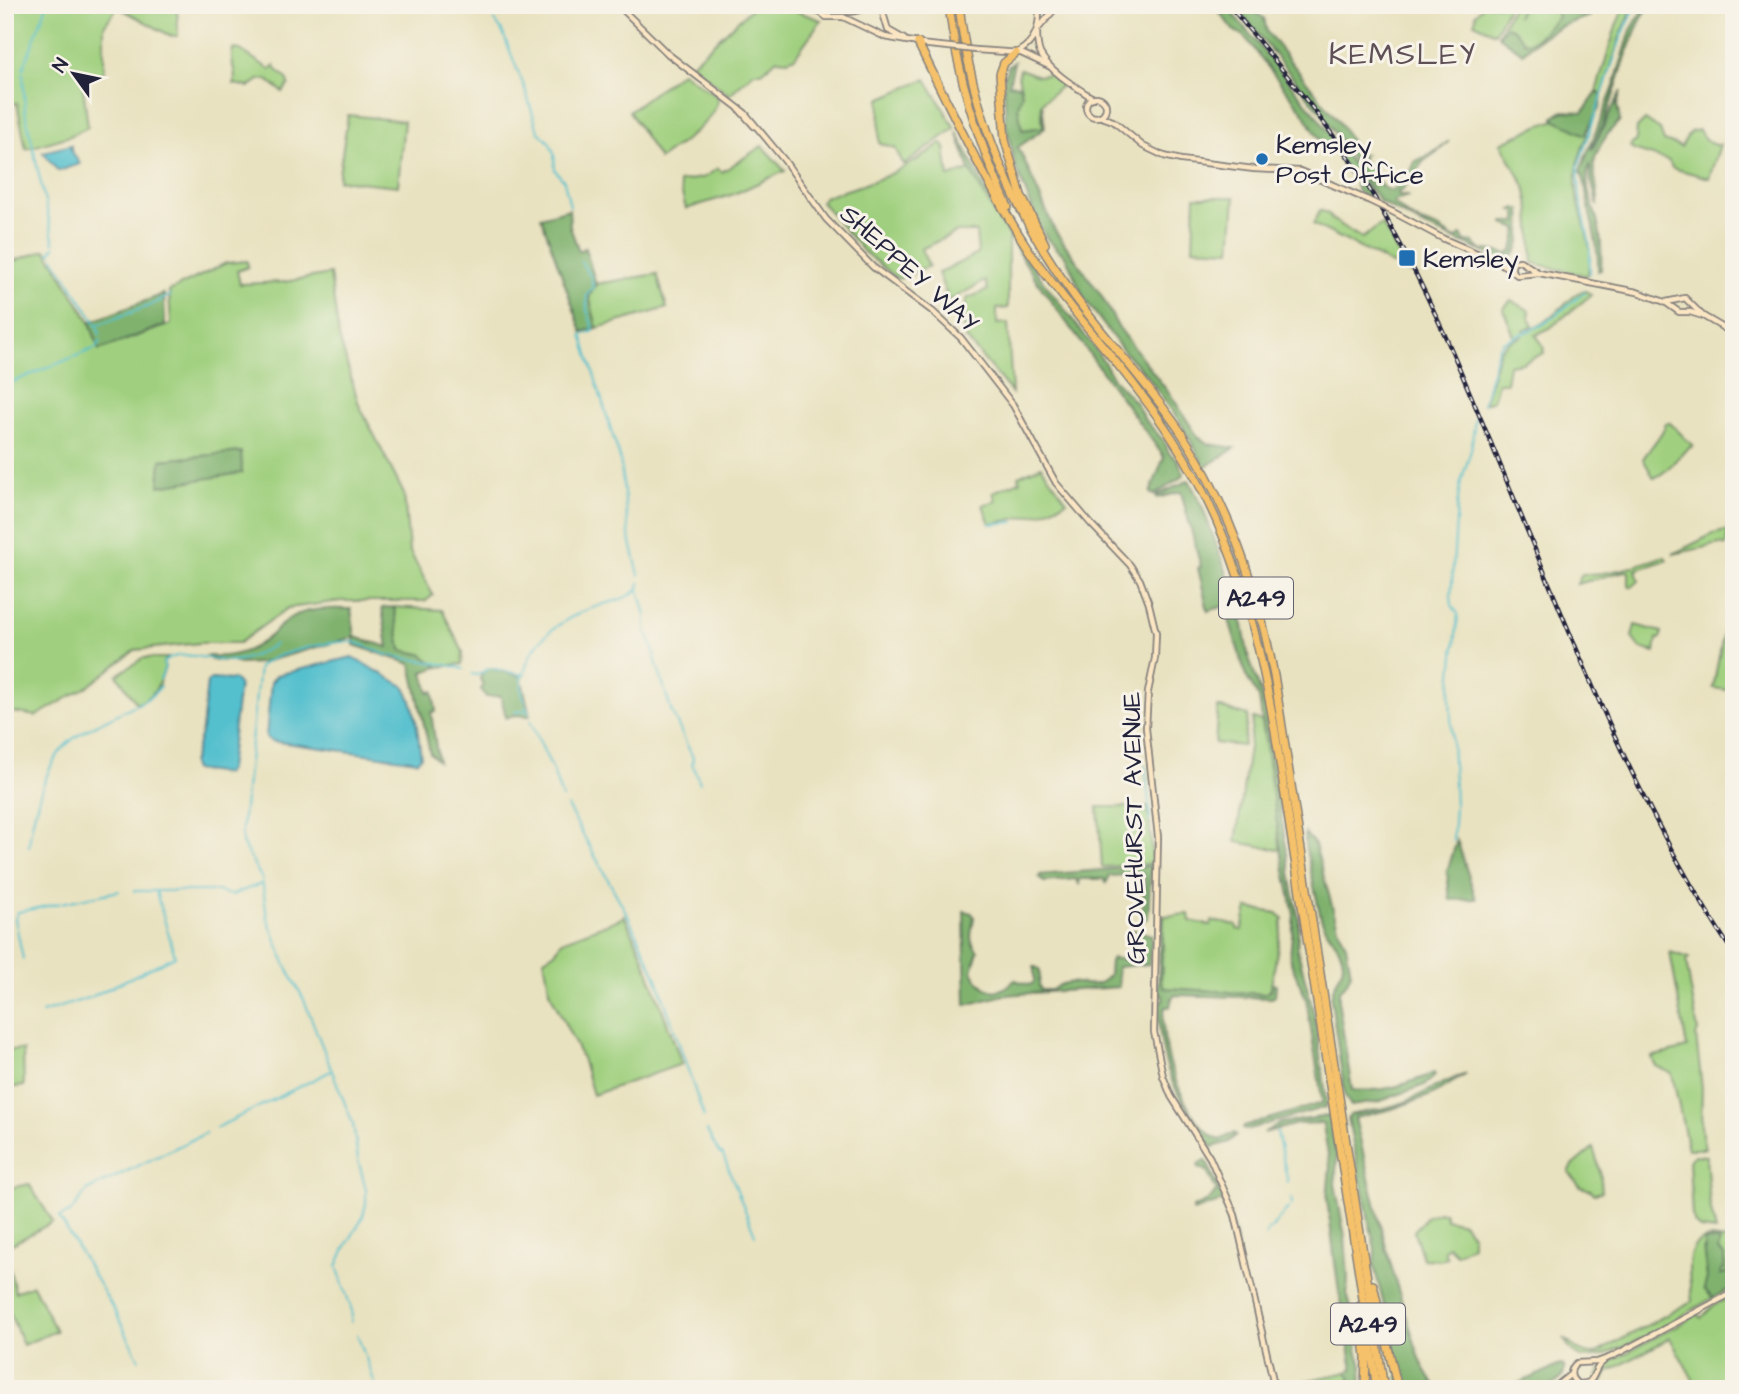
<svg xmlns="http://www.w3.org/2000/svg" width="1739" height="1394" font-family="'Architects Daughter',sans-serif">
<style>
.green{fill:#a0d07f;stroke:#61795d;stroke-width:2;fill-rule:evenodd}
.forest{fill:#80b26e;stroke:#516a54;stroke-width:2}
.water{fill:#54c0cd;stroke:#3b7184;stroke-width:2}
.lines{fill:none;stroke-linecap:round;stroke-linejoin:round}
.stream{stroke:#54c0cd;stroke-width:2}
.secondary-casing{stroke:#86827e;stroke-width:8}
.highway-casing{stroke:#86827e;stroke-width:10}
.secondary{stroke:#fbe6c4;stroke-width:4.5}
.highway{stroke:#f5c16b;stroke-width:7}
.rail-casing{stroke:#22223b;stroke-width:4.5}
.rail{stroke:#f7f3e8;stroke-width:2;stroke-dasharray:5;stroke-linecap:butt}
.secondary-bridge-casing{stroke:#86827e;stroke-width:8;stroke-linecap:butt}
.secondary-bridge{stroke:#fbe6c4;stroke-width:4.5}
.poi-dot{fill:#1f6fb2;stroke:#f7f3e8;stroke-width:2.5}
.labels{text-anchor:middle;stroke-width:6;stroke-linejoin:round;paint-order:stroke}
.shield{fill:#f7f3e8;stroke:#62616f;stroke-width:2}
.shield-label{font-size:24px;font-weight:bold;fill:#22223b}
.poi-label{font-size:26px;fill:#22223b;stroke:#f7f3e8;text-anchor:start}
.street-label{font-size:26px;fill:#22223b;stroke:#f7f3e8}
.quarter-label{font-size:30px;letter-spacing:2px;fill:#5e5056;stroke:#f7f3e8}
</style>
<rect width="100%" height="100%" fill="#f7f3e8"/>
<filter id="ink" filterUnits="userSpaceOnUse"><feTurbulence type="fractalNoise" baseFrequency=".0143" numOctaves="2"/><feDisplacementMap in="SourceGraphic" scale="14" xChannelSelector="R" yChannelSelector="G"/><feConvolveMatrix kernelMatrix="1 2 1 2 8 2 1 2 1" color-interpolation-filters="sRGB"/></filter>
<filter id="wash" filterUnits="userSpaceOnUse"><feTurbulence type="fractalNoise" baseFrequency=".00686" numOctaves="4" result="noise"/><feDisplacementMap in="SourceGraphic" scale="28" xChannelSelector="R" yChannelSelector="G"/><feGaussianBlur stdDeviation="1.57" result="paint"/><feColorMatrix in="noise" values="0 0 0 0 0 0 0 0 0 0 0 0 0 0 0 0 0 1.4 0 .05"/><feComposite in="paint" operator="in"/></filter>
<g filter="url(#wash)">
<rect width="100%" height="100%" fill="#e9e2c0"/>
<g class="green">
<polygon points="5,5 177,5 178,36 171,36 118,7 104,26 104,73 82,79 88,127 70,136 26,149 17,103 5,105"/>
<polygon points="755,5 786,5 793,10 821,20 795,57 788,60 777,59 762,72 754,72 729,95 691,64"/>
<polygon points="1483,5 1509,5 1495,33 1474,23 1476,17 1475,15"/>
<path d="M1513 5H1522L1517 17 1524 5H1583L1590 16C1561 25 1545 31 1523 53L1498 35Z"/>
<polygon points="1626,5 1634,5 1620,37 1602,95 1598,91 1595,95 1617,23"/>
<path d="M233 49 240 50 271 70 275 65 276 69 288 80 289 84 283 92 266 79 259 80 249 87 234 84C238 72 228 60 233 49Z"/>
<polygon points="1020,69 1038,76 1052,74 1063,84 1041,104 1043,127 1040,129 1022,130 1018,107 1022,94 1018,75"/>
<path d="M682 72 718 97C718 120 676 147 659 159L629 111Z"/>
<polygon points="926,79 955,128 904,165 895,148 879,143 880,99"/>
<polygon points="348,115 404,121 398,186 338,180"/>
<path d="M1560 119 1588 135C1578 155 1574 173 1577 194 1581 220 1597 250 1587 276L1533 263 1530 210 1525 186 1501 143 1540 125Z"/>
<path d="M1645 120 1660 130 1664 141 1681 147 1690 132 1699 130C1703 138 1710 146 1720 145L1709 178 1672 168 1669 161 1633 150 1630 146 1636 140 1637 128Z"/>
<path d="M941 143 945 148 949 177 970 170 1008 234V308L997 309V324L1008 323 1012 393 964 336 966 299 988 290 985 281 949 301 938 273 978 254 976 232H957L921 249 929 266 898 279 864 252 821 202 824 197C870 183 902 174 941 143Z"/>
<polygon points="762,146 785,171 734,194 686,209 679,182 705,177 718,168 722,172"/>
<polygon points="1195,197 1235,197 1231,250 1193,248"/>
<path d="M1320 210 1330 215 1331 219C1343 225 1351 233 1362 238L1382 224 1409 273 1313 224Z"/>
<path d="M46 250 90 322 99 350 171 324 169 291 226 263 247 261 248 267 237 271 240 284 284 282 330 274 339 337 359 405 404 494 409 550 433 595 426 601H341L288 608 239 643H200L135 650 90 685 36 716 5 711V660L13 595 5 564V264ZM241 452 160 486H159L161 460Z"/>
<polygon points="657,274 667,308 597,328 589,296 596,284"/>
<polygon points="1586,291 1591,295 1550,328 1536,335 1543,345 1544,353 1522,363 1509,365 1506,383 1498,383 1493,400 1484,404 1500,350 1508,342 1523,336 1515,338 1503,309 1511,300 1530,311 1529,317 1533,326 1524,331 1525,333 1544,323 1578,293"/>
<path d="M1666 423H1670L1693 446C1676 454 1674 469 1654 478L1643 459C1650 446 1663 436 1666 423Z"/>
<polygon points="1041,466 1067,501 1042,513 990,524 983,505 996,501 993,492 1020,481 1018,476"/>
<polygon points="1734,529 1734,532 1728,532 1726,546 1720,544 1673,554 1713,534"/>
<path d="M1661 557H1665L1667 560 1636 570 1639 581 1632 587 1629 586V572L1625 571 1577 584 1582 574C1610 575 1635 566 1661 557Z"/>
<polygon points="1729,603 1734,604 1734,691 1713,688"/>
<polygon points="394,607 442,610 463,652 462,664 439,667 421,654 401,650"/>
<polygon points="1635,625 1662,632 1660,639 1657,639 1655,652 1639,648 1632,637"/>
<path d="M143 658H168L163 663 165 667C159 685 156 695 137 704L117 675Z"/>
<polygon points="1218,707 1248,716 1243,746 1215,743"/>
<polygon points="1253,718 1262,721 1281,850 1236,842"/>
<polygon points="1098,807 1148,807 1153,864 1102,867"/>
<polygon points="1247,908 1277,913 1283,918 1270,992 1265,994 1163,988 1161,980 1164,916 1189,914 1190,921 1210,925 1212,921 1237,925 1237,929 1242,930"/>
<polygon points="624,915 642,954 682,1064 593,1095 582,1058 550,993 544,959 555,952 562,941 622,918"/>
<polygon points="1670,952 1689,958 1686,961 1698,1031 1696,1036 1702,1088 1701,1129 1705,1149 1688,1149 1672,1074 1656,1066 1651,1057 1687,1048"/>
<polygon points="5,1021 7,1050 23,1050 24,1086 5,1088"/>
<polygon points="1593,1148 1600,1170 1602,1192 1594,1194 1591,1190 1580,1187 1569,1172 1573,1165"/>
<polygon points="1695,1155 1706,1156 1710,1206 1716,1231 1701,1229 1695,1224 1692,1216 1689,1162 1690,1159"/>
<polygon points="29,1184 53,1222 5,1248 15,1292 33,1285 56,1331 23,1345 5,1301 5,1189"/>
<polygon points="1439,1212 1445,1213 1445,1219 1464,1223 1472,1237 1472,1245 1456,1254 1448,1246 1444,1251 1447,1257 1440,1260 1423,1259 1414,1231 1427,1216"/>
<path d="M1711 1238 1726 1240 1734 1261V1270L1721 1275V1270L1725 1264 1718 1251 1719 1245 1703 1249 1707 1278 1704 1289 1713 1298C1685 1313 1610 1363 1581 1357 1573 1355 1568 1345 1563 1338 1575 1346 1579 1355 1595 1354L1692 1301C1690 1280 1680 1241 1711 1238Z"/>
<path d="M1734 1295V1389H1693L1695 1383 1670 1338 1608 1372 1600 1388C1591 1371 1606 1368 1615 1359L1698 1314 1701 1318 1714 1305Z"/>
<polygon points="1347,1372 1350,1376 1352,1389 1287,1389 1305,1381"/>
</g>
<g class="forest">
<polygon points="1214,5 1226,5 1313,111 1361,176 1371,194 1372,200 1358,192 1355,182 1334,152 1323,145 1303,112 1244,36 1233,30"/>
<path d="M1234 5H1244L1264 18 1267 32 1339 122 1360 155 1365 154 1362 158 1367 166 1372 169C1375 178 1381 190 1392 191 1400 184 1413 172 1414 162L1434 152 1449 141C1443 149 1433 154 1424 161 1416 168 1417 178 1406 183L1403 190 1398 192 1399 196H1409L1395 201 1394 203C1399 207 1403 212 1408 215 1417 222 1430 224 1440 229 1445 232 1450 236 1455 239L1461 235 1465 242 1473 243 1482 251 1488 250 1508 254 1513 250 1518 229 1504 224V222H1517V213L1512 210 1516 208 1521 210C1522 229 1524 265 1497 258L1424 226 1380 202 1321 112Z"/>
<path d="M1560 5H1583L1590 16C1561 25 1545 31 1523 53L1499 36 1506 26C1515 28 1517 34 1524 42L1528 43 1539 36 1558 17 1556 11Z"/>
<path d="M1646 5H1650C1622 45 1618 102 1592 146V150L1621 91 1617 105 1620 121C1610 129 1594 151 1594 165 1594 179 1599 192 1598 206L1591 180 1590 163C1583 181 1591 201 1597 219 1601 235 1602 254 1601 270L1598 271C1599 245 1591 223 1587 198 1585 187 1586 181 1580 171L1613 89 1631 30Z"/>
<polygon points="1014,62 1009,84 1020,85 1022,94 1018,107 1022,130 1043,127 1042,103 1045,128 1017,148 1022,155 1054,229 1101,295 1117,325 1172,397 1198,437 1209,444 1235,448 1205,467 1182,425 1148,377 1121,348 1084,298 1066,257 1048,240 1040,227 1016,169 1006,124 1004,80 1008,66"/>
<polygon points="1598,91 1602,95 1600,107 1585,135 1554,119 1554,117 1563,111 1583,112"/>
<polygon points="957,132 986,190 1042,280 1093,346 1107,367 1113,379 1136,403 1144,419 1164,441 1169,453 1178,460 1184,473 1182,477 1154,495 1150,493 1164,457 1038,283 997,218 970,170"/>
<polygon points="569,209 570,227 579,251 585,248 596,284 589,296 597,328 582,332 541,217"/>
<polygon points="164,294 165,325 99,350 90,322"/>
<polygon points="241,452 242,473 159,486 161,460"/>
<polygon points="1189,480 1202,506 1227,574 1232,599 1243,625 1248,655 1267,711 1267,727 1293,891 1299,919 1297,948 1314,1014 1327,1102 1326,1107 1246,1130 1243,1129 1244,1126 1322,1103 1322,1099 1306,998 1292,966 1290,956 1294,915 1281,850 1259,698 1246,676 1225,606 1208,611 1198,568 1201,567 1181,492 1157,498 1156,496"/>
<path d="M394 607 401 650 421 654 439 667 423 672 429 693 433 691 436 711 431 712 438 761 430 753 411 664 354 645V637L260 663 239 664 232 661 211 660 207 656C232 658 252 652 271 635 278 629 284 621 292 617 310 607 332 609 351 609L355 637 388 647 382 608Z"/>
<polygon points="490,668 521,676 530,716 514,715 506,718 501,696 486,697 481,689 483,685 480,679 482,673"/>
<path d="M1305 833 1315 845 1338 927 1346 945 1351 973 1346 984 1339 991V1006L1352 1090C1381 1093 1408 1084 1434 1073L1435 1076 1425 1085 1378 1102 1351 1106 1345 1096 1331 999C1331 985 1343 976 1343 962 1342 944 1326 935 1321 918L1305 845Z"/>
<polygon points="1457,840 1476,899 1450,900 1447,872"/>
<polygon points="1151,866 1148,917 1144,920 1142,916 1145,880 1143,874 1110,876 1106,883 1104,879 1080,879 1079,884 1076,879 1044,882 1039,877 1040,875"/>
<path d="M964 911 972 913 974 917C972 932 967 939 978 951L972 971C983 992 997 998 1015 980L1030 985 1034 982V967H1036L1040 970 1039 985 1041 990H1052C1074 971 1092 997 1109 975L1110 961 1112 958 1129 961 1139 957 1143 943 1131 931 1133 930 1152 935 1149 964 1117 967 1119 987 1004 995 966 1005Z"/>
<path d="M1164 916 1161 980 1164 988 1264 994 1270 991 1272 984 1276 985 1275 996 1272 998 1175 995 1172 998 1170 1007H1165C1155 1040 1187 1129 1220 1140L1234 1133 1236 1135 1229 1142 1212 1147 1205 1139C1173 1089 1159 1064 1158 1003L1163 1000V996L1159 993 1158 984 1161 917Z"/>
<path d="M1467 1074 1431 1095 1392 1109 1355 1118C1371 1186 1386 1255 1408 1321 1416 1345 1421 1372 1439 1389H1401L1398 1377 1401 1373 1374 1266 1375 1250 1348 1119 1350 1115C1368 1111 1387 1109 1405 1102 1423 1094 1450 1078 1467 1074Z"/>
<polygon points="1329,1116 1337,1158 1335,1184 1345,1237 1348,1278 1347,1293 1359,1339 1357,1350 1362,1365 1361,1389 1352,1389 1350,1376 1347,1372 1353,1369 1338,1286 1327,1199 1330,1166 1323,1125 1320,1123 1297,1124 1263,1133 1281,1123"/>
<path d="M1206 1161C1222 1192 1235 1225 1239 1260L1236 1263 1237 1259 1222 1201 1193 1211V1208L1208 1201 1217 1191 1206 1170 1198 1167 1199 1163Z"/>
<polygon points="1712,1240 1720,1241 1718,1251 1724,1255 1725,1270 1721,1270 1720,1275 1734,1270 1734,1287 1713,1298 1704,1289 1707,1278 1704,1241"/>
<path d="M1560 1365 1564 1366C1567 1393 1522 1389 1505 1389Z"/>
</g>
<g class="water">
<polygon points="71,145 71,150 80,164 58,171 43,152"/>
<path d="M352 657 405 687C416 706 418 735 421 757L417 761 271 741 266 737 271 682 277 675Z"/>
<polygon points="211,679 235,680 239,684 229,769 225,774 194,770 192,764 202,729 207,682"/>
</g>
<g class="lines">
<g class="stream">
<polyline points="483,5 487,9"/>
<polyline points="494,20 502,31 525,89 538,131 549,142 554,153 555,170 564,181 570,206"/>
<polyline points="23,69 47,5"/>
<polyline points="23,73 25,111 54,243"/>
<polyline points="52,254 50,252 55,247"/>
<polyline points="54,258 97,325 100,335"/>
<polyline points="581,262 591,277 593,288 587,294 587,310 594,331 582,335 620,459 629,535 639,575"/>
<polyline points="1590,273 1590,245 1580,197 1578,167 1621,38 1636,5"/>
<polyline points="97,325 149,306 171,295"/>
<polyline points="5,385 96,348 101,340"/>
<polyline points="1483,404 1498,349 1503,342 1544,324 1584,293"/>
<polyline points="990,524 1014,522"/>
<polyline points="639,590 646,615 646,630 655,655"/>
<polyline points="655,658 671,710 693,758 692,763 700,783"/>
<path d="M472 674 477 675 490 668 524 675C530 638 565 617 598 606 615 600 624 601 639 589L640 582"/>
<polyline points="521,677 522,693 525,701"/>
<path d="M160 680 165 667 163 663C179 646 213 663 234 661 250 659 261 653 275 644"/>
<polyline points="526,705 529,714"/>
<polyline points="515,712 526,710"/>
<polyline points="530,721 553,771 562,798"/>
<polyline points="1145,766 1150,812 1149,821"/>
<polyline points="567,806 626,912 656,976 704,1117"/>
<polyline points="1453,841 1455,805 1450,696 1458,614 1452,605 1451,597 1457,506 1460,485 1471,450 1475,418"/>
<path d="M29 847C31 819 45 766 65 746 81 730 106 721 125 710 138 703 153 699 160 686"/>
<polyline points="134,891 217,891 231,895 261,884"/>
<polyline points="23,959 15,919 18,912 119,891"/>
<polyline points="42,1013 91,997 175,956 156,892"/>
<polyline points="216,1128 331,1071"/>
<polyline points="707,1131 719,1153 723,1155 755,1235"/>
<polyline points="1277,1132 1288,1182"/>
<polyline points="1291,1197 1292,1204"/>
<polyline points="1266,1236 1268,1230 1271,1229 1288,1208"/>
<path d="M351 1322 352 1311 337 1266 346 1246 362 1219 366 1204V1190L358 1159 353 1124 304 1000 287 968 267 917 262 879 242 843V827L259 667C273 653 332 640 352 642 365 644 376 652 388 655 413 661 438 661 463 669"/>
<polyline points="357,1334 377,1389"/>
<polyline points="139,1360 116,1313 59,1217 70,1213 88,1190 206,1133"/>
</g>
</g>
</g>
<g filter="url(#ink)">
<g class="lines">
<g class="secondary-casing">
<g id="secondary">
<polyline points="618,5 668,54 745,113 784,160 826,219 873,267 932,311 961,338 1013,405 1056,483 1091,524 1130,565 1140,580 1149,604 1156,633 1155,658 1148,692 1146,728 1158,837 1154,1032 1163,1076 1171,1096 1210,1158 1235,1215 1275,1389"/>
<polyline points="794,5 821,13 826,17 843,17 885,37 918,43"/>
<path d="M830 5C844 16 858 12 872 5"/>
<polyline points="884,5 883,13 888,30 904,39"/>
<path d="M1058 5 1037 30C1037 38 1037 46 1040 53 1050 72 1076 87 1093 98"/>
<polyline points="814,9 824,5"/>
<polyline points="919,44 949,47"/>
<polyline points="976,50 1021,53 1049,66"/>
<path d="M1018 52C1036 42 1041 25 1038 5"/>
<circle cx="1096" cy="107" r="10"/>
<polyline points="739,109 754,126"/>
<polyline points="1099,116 1113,121 1143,146 1164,156 1181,160 1254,169 1300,171 1368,200"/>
<polyline points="1393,212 1444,239 1500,263 1511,270"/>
<polyline points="1539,273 1517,275 1512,271 1512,266 1514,262 1520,261 1539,273 1637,292 1665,302 1679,312 1690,312 1703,316"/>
<polyline points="1666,302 1685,298 1703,316 1734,334"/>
<path d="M1578 1384C1569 1378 1569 1369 1577 1363L1597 1362 1611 1357 1734 1292"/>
<polyline points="1556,1386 1571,1374"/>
<path d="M1553 1389C1561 1386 1584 1385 1589 1382 1596 1376 1594 1368 1603 1362"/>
</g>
</g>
<g class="highway-casing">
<g id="highway">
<path d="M949 5C957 75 978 143 1008 207"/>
<path d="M959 5C971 111 1012 212 1075 297 1109 343 1148 384 1180 431 1230 507 1259 592 1275 681L1384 1389"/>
<path d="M918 43C952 112 986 184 1028 249 1072 315 1129 371 1172 438 1231 528 1257 626 1275 731L1377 1389"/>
<polyline points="1016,53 1004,63 1000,74 1005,140 1021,195 1045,244"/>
<polyline points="1373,1285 1398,1389"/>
<polyline points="1360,1306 1366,1357 1365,1389"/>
</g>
</g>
<use href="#secondary" class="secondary"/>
<use href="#highway" class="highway"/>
<g class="rail-casing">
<path id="rail" d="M1229 5C1277 63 1324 119 1365 182 1380 206 1394 232 1407 257 1441 321 1468 389 1496 455 1567 625 1632 801 1734 954"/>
</g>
<use href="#rail" class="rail"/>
<g class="secondary-bridge-casing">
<g id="secondary-bridge">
<polyline points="949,47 976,50"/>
<polyline points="1368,200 1393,212"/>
</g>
</g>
<use href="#secondary-bridge" class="secondary-bridge"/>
</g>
</g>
<g class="poi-dot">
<circle cx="1262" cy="159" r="7"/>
<rect x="1398" y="249" width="18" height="18" rx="3.5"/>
</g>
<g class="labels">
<g class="shield">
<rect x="1219" y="577.5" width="74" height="41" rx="5"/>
<rect x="1331" y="1303.5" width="74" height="41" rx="5"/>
</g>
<g class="shield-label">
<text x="1256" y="606">A249</text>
<text x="1368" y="1332">A249</text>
</g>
<g class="poi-label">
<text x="1276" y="153">Kemsley<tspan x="1276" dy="30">Post Office</tspan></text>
<text x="1423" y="267">Kemsley</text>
</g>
<g class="street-label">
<text transform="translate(910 268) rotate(42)" y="9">SHEPPEY WAY</text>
<text transform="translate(1133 828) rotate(-91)" y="9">GROVEHURST AVENUE</text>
</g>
<g class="quarter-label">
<text x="1403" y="64">KEMSLEY</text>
</g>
</g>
<rect width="1739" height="1394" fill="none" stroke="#f7f3e8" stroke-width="28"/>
<g transform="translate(74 74) rotate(303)" stroke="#f7f3e8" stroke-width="5" paint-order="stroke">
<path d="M0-5L12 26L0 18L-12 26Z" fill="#22223b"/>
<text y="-10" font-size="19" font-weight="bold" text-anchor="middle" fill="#22223b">N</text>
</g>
</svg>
